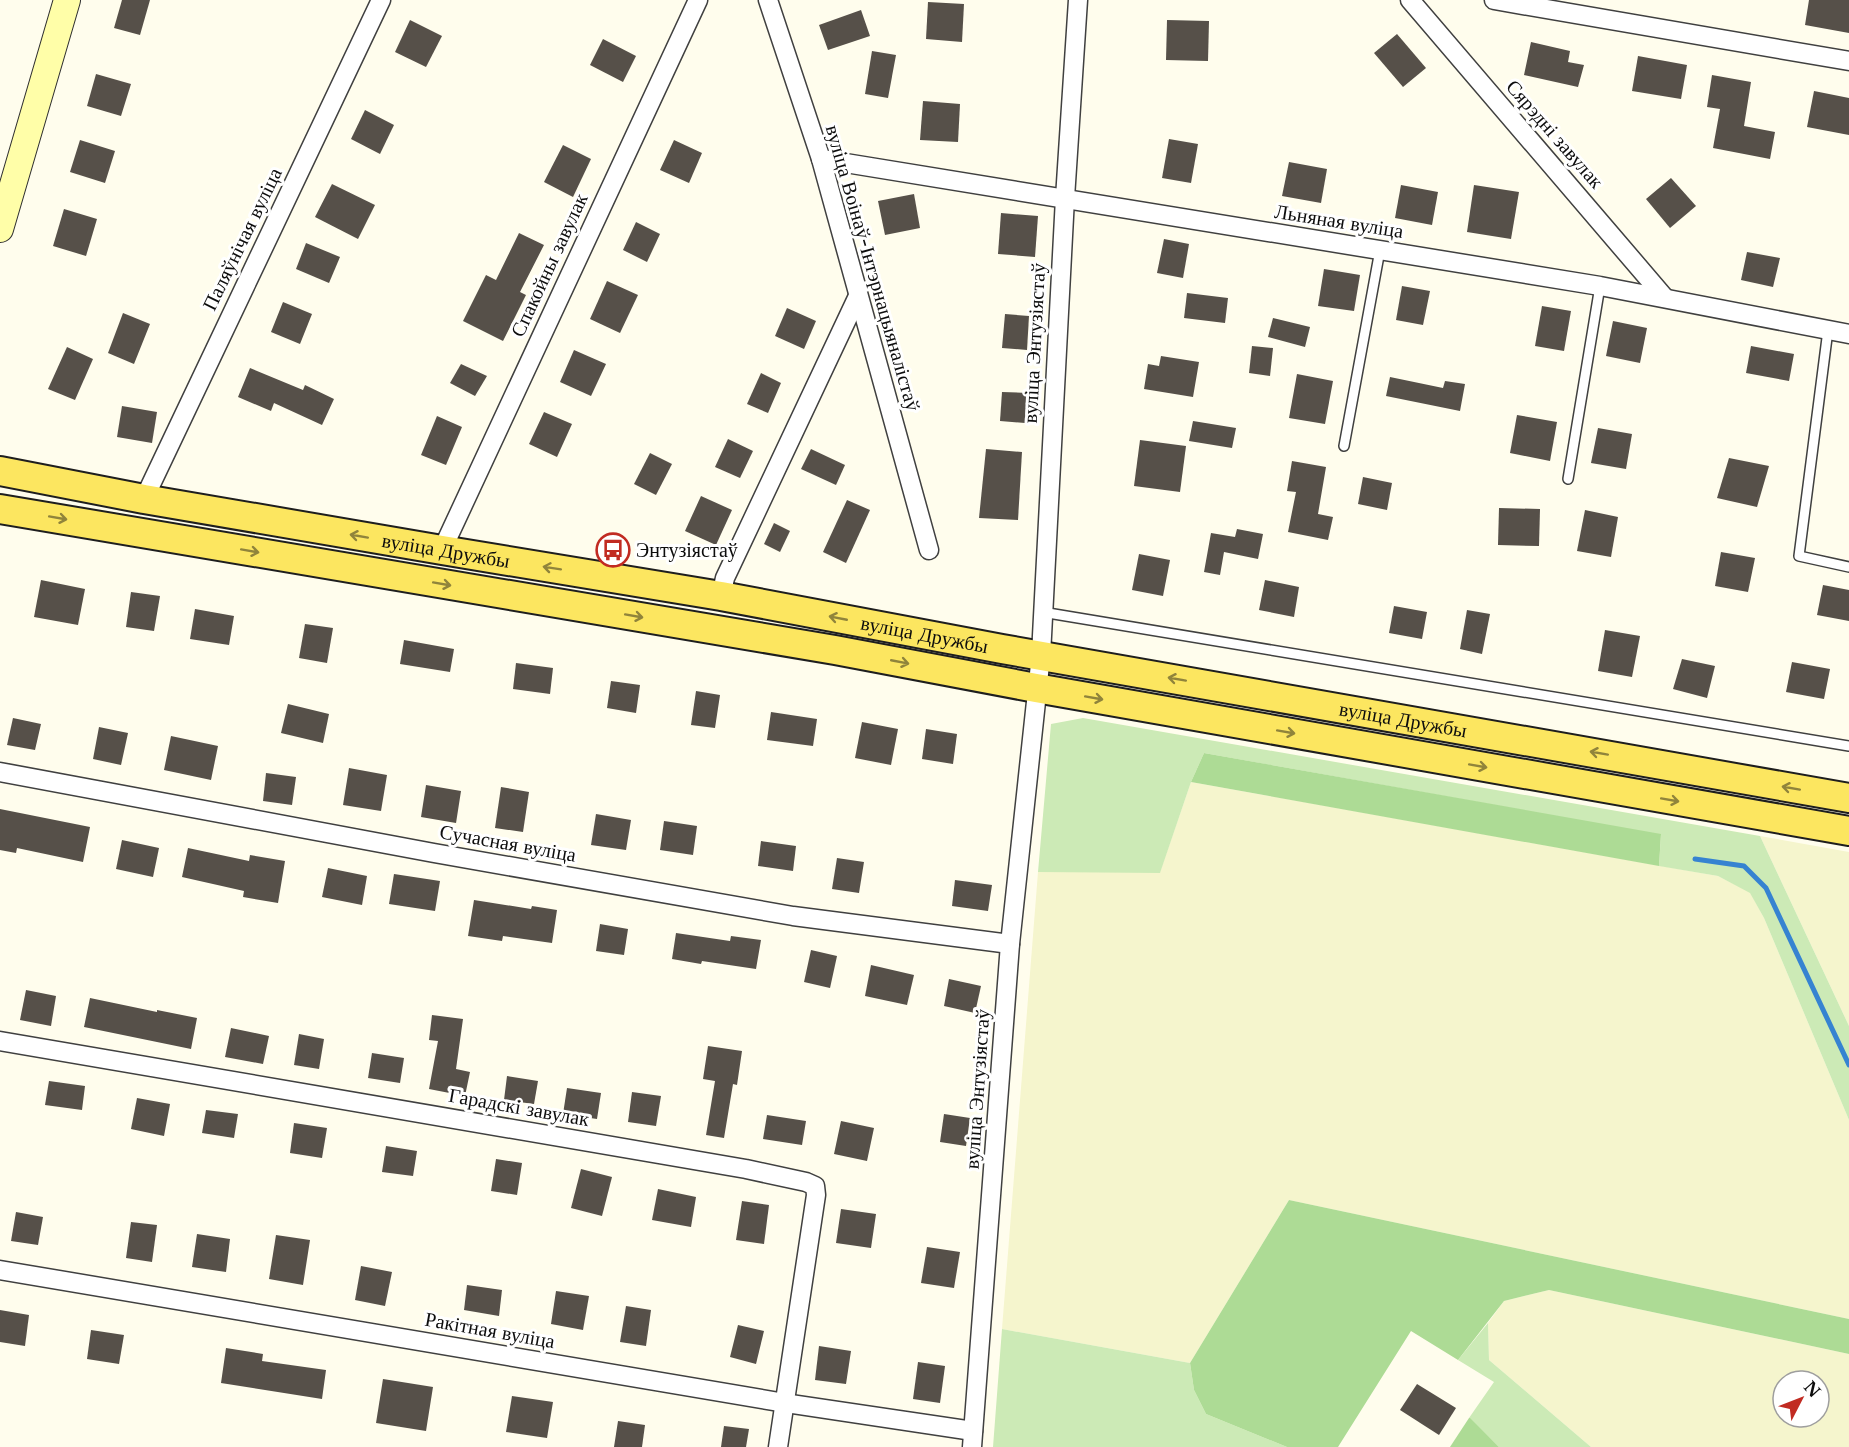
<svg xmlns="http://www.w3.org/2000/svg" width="1849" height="1447" font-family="'Libre Baskerville',serif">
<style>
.farmland{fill:#f5f5cd;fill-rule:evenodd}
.green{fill:#cceab6}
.forest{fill:#addb95}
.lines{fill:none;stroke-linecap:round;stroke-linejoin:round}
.stream{stroke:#3683d1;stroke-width:5}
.building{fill:#565049}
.lane-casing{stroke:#404040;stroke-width:12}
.street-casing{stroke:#404040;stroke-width:21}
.secondary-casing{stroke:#2f2f2f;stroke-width:28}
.primary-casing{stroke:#1e1e1e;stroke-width:32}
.lane{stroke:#fff;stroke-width:9}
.street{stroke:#fff;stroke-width:18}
.secondary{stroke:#fffea8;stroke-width:26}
.primary{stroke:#fce660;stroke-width:28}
.oneway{stroke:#90843b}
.labels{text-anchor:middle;stroke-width:6;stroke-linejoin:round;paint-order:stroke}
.street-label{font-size:20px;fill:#0d0d0d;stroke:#fff}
.poi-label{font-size:20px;fill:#0d0d0d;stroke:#fff;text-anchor:start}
</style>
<rect width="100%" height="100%" fill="#fffded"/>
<g class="farmland">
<polygon points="1191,782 1718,876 1750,892 1764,918 1849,1120 1849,1319 1289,1200 1190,1363 1002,1329 1038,872 1160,872"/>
<polygon points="1760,836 1849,852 1849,1026"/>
<path d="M1549 1290 1849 1354V1447H1591L1489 1360 1488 1323 1504 1301ZM1783 1381H1819V1417H1783Z"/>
</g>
<g class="green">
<polygon points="1083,718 1760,836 1849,1026 1849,1120 1764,918 1750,893 1718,876 1659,866 1661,835 1204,753 1191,782 1160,873 1038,872 1051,724"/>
<polygon points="1488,1323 1489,1360 1591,1447 1499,1447 1469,1418 1494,1382 1458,1360"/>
<polygon points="1002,1329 1190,1363 1194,1390 1206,1414 1287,1447 993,1447"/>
</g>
<g class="forest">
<polygon points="1204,753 1661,834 1659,866 1191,782"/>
<polygon points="1289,1200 1849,1319 1849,1354 1549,1290 1504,1301 1458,1360 1411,1331 1338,1447 1287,1447 1206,1414 1194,1390 1190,1363"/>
<polygon points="1469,1418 1470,1418 1499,1447 1450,1447"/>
</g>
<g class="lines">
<polyline class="stream" points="1695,859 1744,866 1766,888 1849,1065"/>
</g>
<g class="building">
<polygon points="122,0 150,0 140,35 114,28"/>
<polygon points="1809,0 1849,0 1849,33 1805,25"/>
<polygon points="928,2 964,4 962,42 926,39"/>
<polygon points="861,10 870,36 828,50 819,25"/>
<polygon points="410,20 442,36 426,67 395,52"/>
<polygon points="1167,20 1209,21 1208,61 1166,60"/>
<polygon points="1397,34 1426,68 1403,87 1374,53"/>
<polygon points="603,39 636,56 623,82 590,65"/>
<polygon points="1531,42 1570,51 1568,62 1584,65 1578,87 1524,75"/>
<polygon points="872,51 896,55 888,98 865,94"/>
<polygon points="1638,56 1687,65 1681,99 1632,91"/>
<polygon points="96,74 131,84 121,116 87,106"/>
<polygon points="1712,75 1751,82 1744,126 1775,132 1770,159 1713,148 1720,109 1707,107"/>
<polygon points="1814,91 1849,98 1849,135 1807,127"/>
<polygon points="923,101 960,104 958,142 920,140"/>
<polygon points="365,110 394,125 380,154 351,139"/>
<polygon points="1169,139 1198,144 1191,183 1162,178"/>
<polygon points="80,140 115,151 105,183 70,172"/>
<polygon points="674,140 702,153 689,183 660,170"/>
<polygon points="563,145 591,159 573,197 544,182"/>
<polygon points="1289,162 1327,169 1321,203 1282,196"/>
<polygon points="1671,178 1696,206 1670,228 1646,199"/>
<polygon points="332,184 375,205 358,239 315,217"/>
<polygon points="1401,185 1438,192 1432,225 1395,218"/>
<polygon points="1474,185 1519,192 1511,239 1467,232"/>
<polygon points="914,194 920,228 885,235 878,201"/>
<polygon points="64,209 97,219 86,256 53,246"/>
<polygon points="1001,213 1038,216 1035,257 998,254"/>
<polygon points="636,222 660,234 647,262 623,250"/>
<polygon points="519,233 544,245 520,292 526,295 503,341 463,321 486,275 496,280"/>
<polygon points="1164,239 1189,244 1183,278 1157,273"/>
<polygon points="306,243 340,257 329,283 296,269"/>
<polygon points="1747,252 1780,258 1773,287 1741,280"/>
<polygon points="1324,269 1360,275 1354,311 1318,306"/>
<polygon points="607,281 638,295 620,333 590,319"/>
<polygon points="1402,286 1430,291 1423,325 1396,320"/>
<polygon points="1187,293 1228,298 1225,323 1184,318"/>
<polygon points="283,302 312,314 300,344 271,332"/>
<polygon points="1542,306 1571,311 1564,351 1535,346"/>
<polygon points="787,308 816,321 804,349 775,336"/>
<polygon points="123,313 150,324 134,364 108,353"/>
<polygon points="1005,314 1029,316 1027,350 1002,348"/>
<polygon points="1273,318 1310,327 1305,347 1268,337"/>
<polygon points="1613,321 1647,328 1640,363 1606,356"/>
<polygon points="1252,346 1273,348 1270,376 1249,373"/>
<polygon points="1751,346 1794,354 1789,381 1746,373"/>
<polygon points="67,347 93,359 75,400 48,389"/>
<polygon points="574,350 606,364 591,396 560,382"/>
<polygon points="1161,356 1199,362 1193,397 1144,389 1148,364 1159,366"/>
<polygon points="461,364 487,376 475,396 450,383"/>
<polygon points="250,368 303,390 305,385 334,399 322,425 274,403 271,411 238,397"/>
<polygon points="761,373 781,383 768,413 747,404"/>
<polygon points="1297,374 1333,381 1325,424 1289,418"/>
<polygon points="1390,377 1443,388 1445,381 1465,384 1460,411 1386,396"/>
<polygon points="1002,392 1028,393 1025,423 1000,421"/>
<polygon points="122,406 157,412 152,443 117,437"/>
<polygon points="544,412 572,424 557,457 529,444"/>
<polygon points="1517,415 1557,422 1550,461 1510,453"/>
<polygon points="437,416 462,427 446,465 421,455"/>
<polygon points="1193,421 1236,428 1232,448 1189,441"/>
<polygon points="1598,428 1632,434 1626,469 1591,463"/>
<polygon points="728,439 753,451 740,478 715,467"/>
<polygon points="1140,440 1186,446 1180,492 1134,486"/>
<polygon points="811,449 845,465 836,485 801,469"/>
<polygon points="986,449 1022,452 1018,520 979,518"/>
<polygon points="650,453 672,464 656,495 634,484"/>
<polygon points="1729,458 1769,466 1757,507 1717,498"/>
<polygon points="1292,461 1326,467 1318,514 1333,517 1328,540 1288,532 1296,492 1287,491"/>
<polygon points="1363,477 1392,483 1387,510 1358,504"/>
<polygon points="701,496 732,510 716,545 685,531"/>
<polygon points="847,500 870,510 846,563 823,552"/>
<polygon points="1499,508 1540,509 1539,546 1498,545"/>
<polygon points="1585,510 1618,517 1611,557 1577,551"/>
<polygon points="774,523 790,531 780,552 764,544"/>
<polygon points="1237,529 1263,534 1258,559 1224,552 1220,575 1204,572 1211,533 1235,537"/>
<polygon points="1721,552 1755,558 1748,592 1715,586"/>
<polygon points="1139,554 1170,560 1163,596 1132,590"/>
<polygon points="41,580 85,589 78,625 34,617"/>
<polygon points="1265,580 1299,587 1294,617 1259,610"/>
<polygon points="1823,585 1849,590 1849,621 1817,615"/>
<polygon points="131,592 160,596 154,631 126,627"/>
<polygon points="1394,606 1427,612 1422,639 1389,633"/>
<polygon points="195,609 234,616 229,645 190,639"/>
<polygon points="1467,610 1490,614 1482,654 1460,649"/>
<polygon points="305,624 333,628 327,663 299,658"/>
<polygon points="1605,630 1640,636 1632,677 1598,671"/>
<polygon points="404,640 454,649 450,672 400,664"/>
<polygon points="1682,659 1715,666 1707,698 1673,689"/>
<polygon points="1792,662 1830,669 1824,699 1786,692"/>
<polygon points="516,663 553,668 550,694 513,689"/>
<polygon points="611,681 640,685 636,713 607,708"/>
<polygon points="696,691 720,695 715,728 691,725"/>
<polygon points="288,704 329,714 323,743 281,733"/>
<polygon points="771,712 817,719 813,746 767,740"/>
<polygon points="13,718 41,724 35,750 7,745"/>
<polygon points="862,722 898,729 891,765 855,758"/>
<polygon points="99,727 128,733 121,765 93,759"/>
<polygon points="926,729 957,734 953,764 922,759"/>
<polygon points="171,736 218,746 211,780 164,770"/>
<polygon points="349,768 387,775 381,811 343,805"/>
<polygon points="266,773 296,777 292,805 263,801"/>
<polygon points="426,785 461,791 456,823 421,817"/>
<polygon points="501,787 529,792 523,832 495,828"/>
<polygon points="0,809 90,827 83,862 17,848 16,853 0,850"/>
<polygon points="596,814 631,820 626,850 591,845"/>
<polygon points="664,821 697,826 693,855 660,850"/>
<polygon points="122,840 159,848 153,877 116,869"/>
<polygon points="761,841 796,846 793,871 758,866"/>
<polygon points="188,848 249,861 250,855 285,861 278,903 243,897 244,891 182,877"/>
<polygon points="837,858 864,862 859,893 832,889"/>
<polygon points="328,868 367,876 362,905 322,897"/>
<polygon points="394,874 440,881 435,911 389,904"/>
<polygon points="955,880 992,885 988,911 952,906"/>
<polygon points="474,900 531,909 532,906 557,910 552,943 503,936 502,941 468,936"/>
<polygon points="600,924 628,929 624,955 596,951"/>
<polygon points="676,933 730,941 731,936 761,940 756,969 702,961 701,964 672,959"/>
<polygon points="811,950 837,956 830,988 804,982"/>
<polygon points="871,965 914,975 907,1005 865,996"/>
<polygon points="949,979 981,986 975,1013 944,1006"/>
<polygon points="26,990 56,996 51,1026 20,1020"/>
<polygon points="90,998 157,1012 157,1010 197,1018 191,1049 84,1027"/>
<polygon points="432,1015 463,1019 456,1069 470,1072 465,1096 429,1089 438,1041 429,1040"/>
<polygon points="231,1028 269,1036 263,1064 225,1057"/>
<polygon points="299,1034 324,1039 319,1069 294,1065"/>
<polygon points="708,1046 742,1051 737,1085 733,1084 724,1138 706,1135 715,1081 703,1079"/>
<polygon points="372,1053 404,1058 400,1083 368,1078"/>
<polygon points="507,1076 538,1081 534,1104 504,1100"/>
<polygon points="49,1081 85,1086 82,1110 45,1105"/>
<polygon points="567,1088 601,1093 597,1119 563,1114"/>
<polygon points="632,1092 661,1096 656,1126 628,1122"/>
<polygon points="137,1098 170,1104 164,1136 131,1129"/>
<polygon points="206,1110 238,1114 234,1138 202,1133"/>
<polygon points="944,1114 970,1118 966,1146 940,1142"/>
<polygon points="767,1115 806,1121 802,1145 763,1139"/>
<polygon points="841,1121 874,1128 867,1161 834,1154"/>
<polygon points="294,1123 327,1128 322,1158 290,1153"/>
<polygon points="386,1146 417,1151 413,1176 382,1172"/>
<polygon points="496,1159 522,1163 517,1195 491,1191"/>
<polygon points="581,1169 612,1177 602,1216 571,1208"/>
<polygon points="658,1189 696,1197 691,1227 652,1220"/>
<polygon points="742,1201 769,1205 764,1244 736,1240"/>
<polygon points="841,1209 876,1214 871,1248 836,1243"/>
<polygon points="16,1212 43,1217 38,1245 11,1241"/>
<polygon points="131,1222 157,1225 152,1262 126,1258"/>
<polygon points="197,1234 230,1239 226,1272 192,1267"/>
<polygon points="276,1235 310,1240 303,1285 269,1279"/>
<polygon points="927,1247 960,1252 954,1288 921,1283"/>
<polygon points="361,1266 392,1272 385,1306 355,1300"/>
<polygon points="467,1285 502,1290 499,1316 464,1310"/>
<polygon points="556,1291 589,1296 583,1330 551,1324"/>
<polygon points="626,1306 651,1310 646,1346 620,1342"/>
<polygon points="0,1310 29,1315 25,1346 0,1342"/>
<polygon points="738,1325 764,1331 756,1364 730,1357"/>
<polygon points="91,1330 124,1335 119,1364 87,1359"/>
<polygon points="819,1346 851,1351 846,1384 815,1380"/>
<polygon points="226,1348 263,1354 262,1361 326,1370 322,1399 221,1383"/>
<polygon points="918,1362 945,1366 940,1403 913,1399"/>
<polygon points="383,1379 433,1387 426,1431 376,1423"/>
<polygon points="1417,1384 1456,1408 1439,1435 1400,1410"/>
<polygon points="512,1396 553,1402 547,1438 506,1432"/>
<polygon points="618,1421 645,1425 642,1447 614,1447"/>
<polygon points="724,1426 749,1429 746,1447 721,1447"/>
</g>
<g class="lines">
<g class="lane-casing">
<g id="lane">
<polyline points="1828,330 1799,556 1849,567"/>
<polyline points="1344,446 1380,250"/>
<polyline points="1568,479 1600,286"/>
<polyline points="1042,612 1849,746"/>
</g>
</g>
<g class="street-casing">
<g id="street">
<polyline points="768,0 821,159 929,550"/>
<polyline points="1410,0 1665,298"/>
<polyline points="1494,0 1849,61"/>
<polyline points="821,159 1600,286 1849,334"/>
<polyline points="144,499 381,0"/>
<polyline points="442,550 698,0"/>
<polyline points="721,596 725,578 858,296"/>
<polyline points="0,772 434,853 793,916 1010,944"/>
<polyline points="0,1041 746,1169 806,1182 815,1186 816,1195 778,1447"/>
<polyline points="0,1270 785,1403 973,1431"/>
<polyline points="972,1447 1010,944 1041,655 1065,198 1078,0"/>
</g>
</g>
<g class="secondary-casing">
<polyline id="secondary" points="0,229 67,0"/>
</g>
<g class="primary-casing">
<g id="primary">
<path id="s1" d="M0 471 144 499 442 550 721 596 1002 649 1849 798"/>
<polyline points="0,509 835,650 1036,688 1849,831"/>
</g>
</g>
<use href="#lane" class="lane"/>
<use href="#street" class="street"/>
<use href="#secondary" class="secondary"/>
<use href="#primary" class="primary"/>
</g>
<defs><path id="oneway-shaft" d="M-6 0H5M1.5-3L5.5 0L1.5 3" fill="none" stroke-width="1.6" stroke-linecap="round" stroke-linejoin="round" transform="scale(1.5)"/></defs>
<g class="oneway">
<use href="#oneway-shaft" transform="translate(58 518) rotate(10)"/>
<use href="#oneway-shaft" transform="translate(359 536) rotate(-170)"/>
<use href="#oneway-shaft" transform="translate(250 551) rotate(10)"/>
<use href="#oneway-shaft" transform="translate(552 568) rotate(-171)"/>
<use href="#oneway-shaft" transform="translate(442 584) rotate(10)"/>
<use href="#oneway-shaft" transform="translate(634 616) rotate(10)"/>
<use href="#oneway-shaft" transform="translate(838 618) rotate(-169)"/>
<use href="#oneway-shaft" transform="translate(900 662) rotate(11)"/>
<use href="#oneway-shaft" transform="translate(1177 679) rotate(-170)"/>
<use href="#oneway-shaft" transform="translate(1094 698) rotate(10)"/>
<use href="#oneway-shaft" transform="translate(1286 732) rotate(10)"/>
<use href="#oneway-shaft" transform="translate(1599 753) rotate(-170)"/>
<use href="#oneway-shaft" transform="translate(1478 766) rotate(10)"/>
<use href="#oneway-shaft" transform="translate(1791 788) rotate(-170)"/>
<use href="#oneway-shaft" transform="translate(1670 800) rotate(10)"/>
</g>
<defs>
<g id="bus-ring" transform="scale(1.725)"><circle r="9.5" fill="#fff" stroke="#c12b22" stroke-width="1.5"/><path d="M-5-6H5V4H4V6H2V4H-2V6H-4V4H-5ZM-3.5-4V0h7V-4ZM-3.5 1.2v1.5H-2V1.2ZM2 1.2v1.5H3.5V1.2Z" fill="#c12b22"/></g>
</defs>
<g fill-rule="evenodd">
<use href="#bus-ring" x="613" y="550"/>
</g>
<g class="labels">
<g class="street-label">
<text transform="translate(1555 134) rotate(49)" y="7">Сярэдні завулак</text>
<text transform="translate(1339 221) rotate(9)" y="7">Льняная вуліца</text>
<text transform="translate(242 239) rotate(-64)" y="7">Паляўнічая вуліца</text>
<text transform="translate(549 265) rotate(-65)" y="7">Спакойны завулак</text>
<text transform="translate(873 268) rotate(74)" y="7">вуліца Воінаў-Інтэрнацыяналістаў</text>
<text transform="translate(1034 343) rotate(-87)" y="7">вуліца Энтузіястаў</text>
<text dy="7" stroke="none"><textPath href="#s1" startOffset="453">вуліца Дружбы</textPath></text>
<text dy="7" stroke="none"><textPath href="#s1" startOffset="939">вуліца Дружбы</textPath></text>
<text dy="7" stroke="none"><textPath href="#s1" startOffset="1425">вуліца Дружбы</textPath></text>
<text transform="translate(508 843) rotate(10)" y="7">Сучасная вуліца</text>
<text transform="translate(977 1089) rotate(-86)" y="7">вуліца Энтузіястаў</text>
<text transform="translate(519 1107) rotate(10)" y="7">Гарадскі завулак</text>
<text transform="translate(490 1330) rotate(10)" y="7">Ракітная вуліца</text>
</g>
<g class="poi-label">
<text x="636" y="557">Энтузіястаў</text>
</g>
</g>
<g transform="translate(1801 1399) rotate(48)"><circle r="28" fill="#ffffff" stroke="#9e9e9e" stroke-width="1.5"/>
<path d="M0-4.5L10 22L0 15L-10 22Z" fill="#c12b22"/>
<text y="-9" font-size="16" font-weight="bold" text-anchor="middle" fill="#0d0d0d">N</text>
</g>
</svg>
